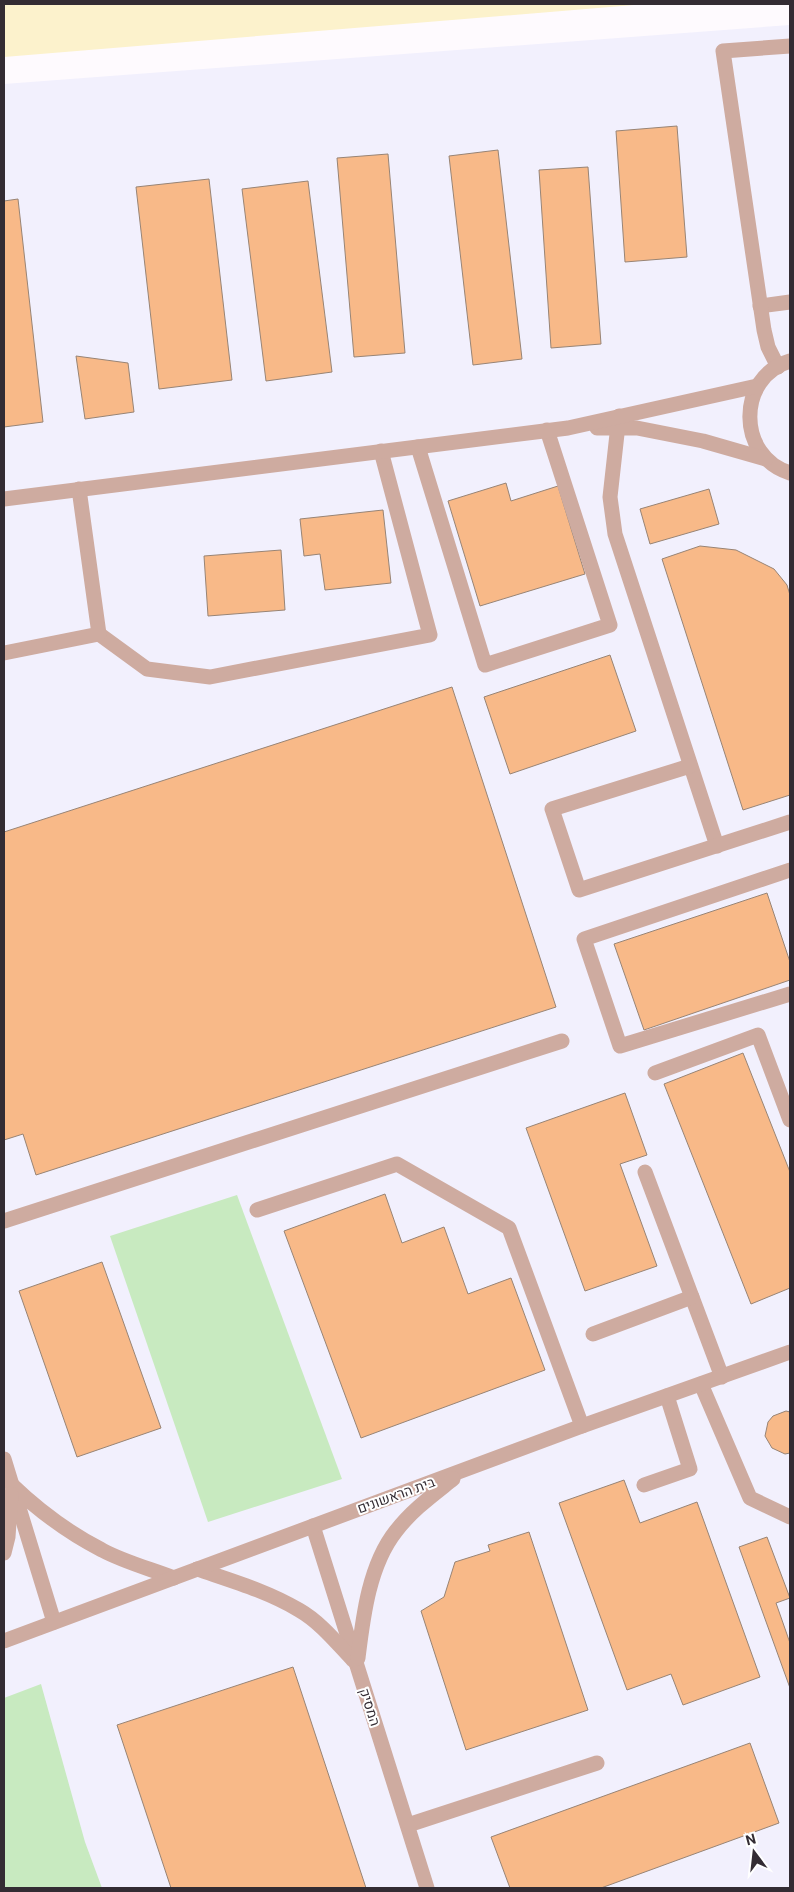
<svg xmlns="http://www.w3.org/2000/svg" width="794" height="1892" font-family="Roboto,Heebo,sans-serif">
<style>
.industrial{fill:#f2f0fd}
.green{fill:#c8eac0}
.sand{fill:#fcf2cc}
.building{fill:#f8b988;stroke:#988475}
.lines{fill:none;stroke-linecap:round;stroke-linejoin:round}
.lane{stroke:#ceaba0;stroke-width:15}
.street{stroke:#ceaba0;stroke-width:15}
.labels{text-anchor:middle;stroke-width:4;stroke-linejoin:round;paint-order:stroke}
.street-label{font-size:14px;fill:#332c33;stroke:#fff}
</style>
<rect width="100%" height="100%" fill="#fefafe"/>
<polygon class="industrial" points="790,25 790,1888 4,1888 4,84"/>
<g class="green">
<polygon points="237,1195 342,1479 208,1522 110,1236"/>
<polygon points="41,1684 85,1842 102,1888 4,1888 4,1698"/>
</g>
<polygon class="sand" points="4,4 646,4 4,57"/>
<g class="building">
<polygon points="677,126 687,257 625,262 616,131"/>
<polygon points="498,150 522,359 473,365 449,156"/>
<polygon points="388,154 405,353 354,357 337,158"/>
<polygon points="588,167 601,344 551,348 539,170"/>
<polygon points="209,179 232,380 159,389 136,187"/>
<polygon points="308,181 332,372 266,381 242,189"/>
<polygon points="18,199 43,422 4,427 4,201"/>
<polygon points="76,356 128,363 134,412 85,419"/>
<polygon points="506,483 511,501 558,486 585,574 480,606 448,501"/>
<polygon points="709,489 719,524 650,544 640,509"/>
<polygon points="383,510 391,583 325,590 320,554 304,556 300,519"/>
<polygon points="700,546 736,550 774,569 787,585 790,595 790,795 743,810 662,559"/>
<polygon points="281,550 285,610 208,616 204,556"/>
<polygon points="610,655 636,731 510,774 484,697"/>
<polygon points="452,687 556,1007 36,1175 23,1134 4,1140 4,832"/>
<polygon points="767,893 790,962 790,980 644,1030 614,944"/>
<polygon points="743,1053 790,1172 790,1288 751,1304 664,1084"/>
<polygon points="625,1093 647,1155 620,1164 657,1266 585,1291 526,1128"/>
<polygon points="385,1194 402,1243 444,1227 468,1294 511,1278 545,1370 361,1438 284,1231"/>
<polygon points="102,1262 161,1428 77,1457 19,1291"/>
<polygon points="786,1411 790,1412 790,1453 785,1454 772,1448 765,1436 768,1422 773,1416"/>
<polygon points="624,1480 640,1523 697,1502 760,1677 683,1705 671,1674 627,1690 559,1503"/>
<polygon points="529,1532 588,1710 466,1750 421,1611 444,1597 455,1562 490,1551 488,1545"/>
<polygon points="767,1537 790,1598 776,1603 790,1643 790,1688 739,1547"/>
<polygon points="293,1667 366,1888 171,1888 117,1725"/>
<polygon points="750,1743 779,1823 601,1888 510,1888 491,1837"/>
</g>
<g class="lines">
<g class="lane">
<polyline points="760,306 790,302"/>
<polyline points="778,367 768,347 764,330 723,51 790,46"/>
<polyline points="619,416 610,497 615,534 717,846"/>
<polyline points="418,447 485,665 610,625 547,430"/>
<polyline points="99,634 147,669 210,677 430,635 381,451"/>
<polyline points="4,653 99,634 79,489"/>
<polyline points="690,766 552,809 579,890 790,822"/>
<polyline points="790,870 584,939 620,1046 790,994"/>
<polyline points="655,1073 758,1035 790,1120"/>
<polyline points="645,1172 722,1377"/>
<polyline points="257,1210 397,1164 509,1228 582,1426"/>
<polyline points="4,1221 562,1041"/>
<polyline points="593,1334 692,1297"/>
<polyline points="701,1384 750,1498 790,1517"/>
<polyline points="644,1485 690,1469 667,1396"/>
<polyline points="408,1825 597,1763"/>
</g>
<g class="street">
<path d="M790 361C736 377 737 457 790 473"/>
<polyline points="597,428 637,428 703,441 766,459"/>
<polyline points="4,499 568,428 757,386"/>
<polyline points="4,1459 54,1622"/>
<path d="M12 1485C39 1511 69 1533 102 1550 124 1562 151 1569 174 1578"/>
<polyline points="313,1526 427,1888"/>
<polyline points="4,1553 8,1537 11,1494"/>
<path d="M197 1569C232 1581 267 1591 299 1610 320 1622 336 1642 353 1660"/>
<polyline points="4,1641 582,1426 790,1352"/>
<path d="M358 1658C363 1617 369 1565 396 1531 412 1510 433 1495 453 1479"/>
</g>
</g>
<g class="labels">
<g class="street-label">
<text transform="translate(396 1495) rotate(-20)" y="5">בית הראשונים</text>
<text transform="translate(370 1707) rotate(72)" y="5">המסיק</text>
</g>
</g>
<rect width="794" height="1892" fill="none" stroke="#332c33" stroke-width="10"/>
<g transform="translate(754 1852) rotate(345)" stroke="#ffffff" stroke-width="4" paint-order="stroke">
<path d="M0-4L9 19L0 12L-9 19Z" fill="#332c33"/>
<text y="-8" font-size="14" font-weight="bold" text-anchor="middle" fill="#332c33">N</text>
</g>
</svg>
